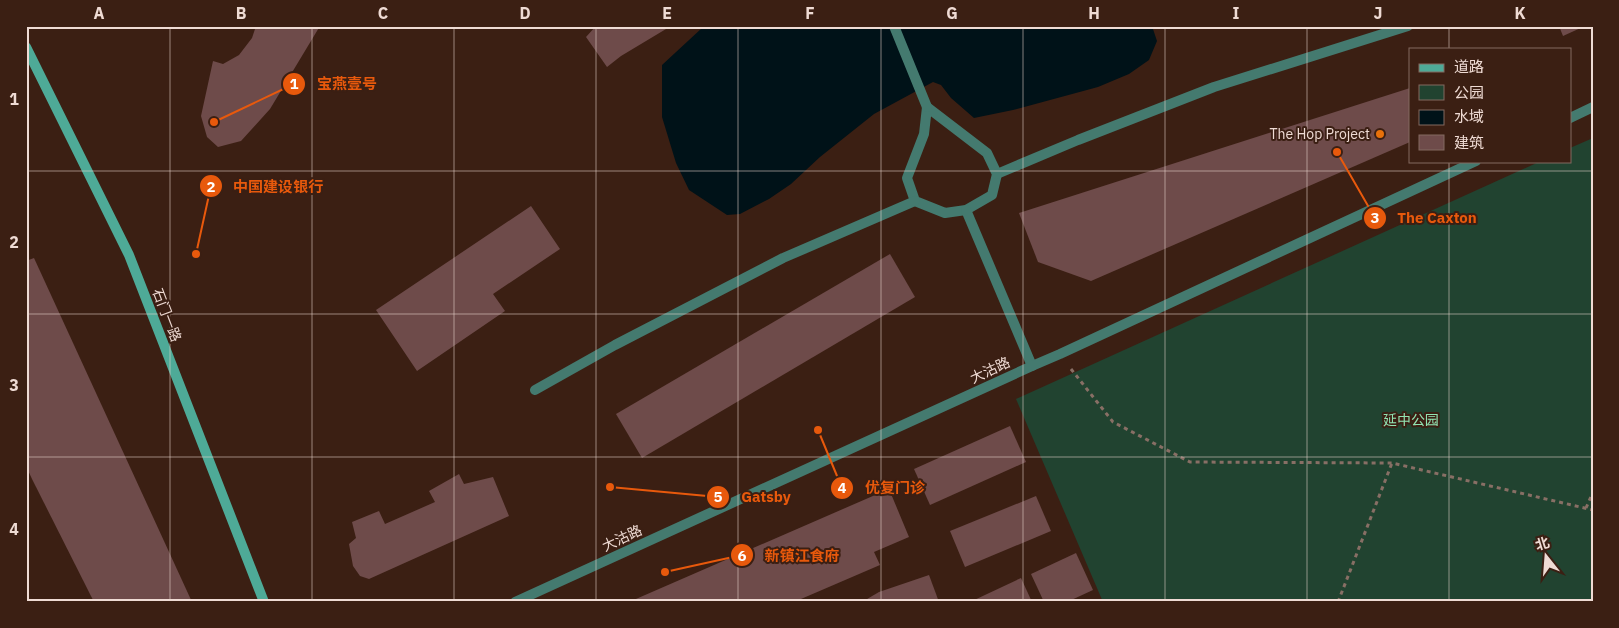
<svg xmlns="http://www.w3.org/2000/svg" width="1619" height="628" font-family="'IBM Plex Sans','Noto Sans SC',sans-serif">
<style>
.green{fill:#214330}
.water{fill:#001218}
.building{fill:#6e4b4a}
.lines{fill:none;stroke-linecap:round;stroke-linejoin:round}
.path{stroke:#886f65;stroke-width:3;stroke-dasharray:4 4;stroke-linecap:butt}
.lane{stroke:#447a6f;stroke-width:10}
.street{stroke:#447a6f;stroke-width:10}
.secondary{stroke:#4eaa97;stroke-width:10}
.grid{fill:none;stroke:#efdbd4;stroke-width:1;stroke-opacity:0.55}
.food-dot{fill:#e8710a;stroke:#3b1f13;stroke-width:2}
.labels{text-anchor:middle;stroke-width:4;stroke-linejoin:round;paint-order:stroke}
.poi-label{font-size:14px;fill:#efdbd4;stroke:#3b1f13;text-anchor:end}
.street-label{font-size:14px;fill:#efdbd4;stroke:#3b1f13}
.park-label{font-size:14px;fill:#91e3b2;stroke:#3b1f13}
.leader{fill:none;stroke:#e8590c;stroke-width:2}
.callout-dot{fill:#e8590c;stroke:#3b1f13;stroke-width:2}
.mark-label{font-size:15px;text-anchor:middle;font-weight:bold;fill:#fff}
.callout-label{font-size:15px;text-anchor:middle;font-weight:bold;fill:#e8590c;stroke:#3b1f13;stroke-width:4;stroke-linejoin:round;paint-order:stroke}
.neatline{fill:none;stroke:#efdbd4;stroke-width:2}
.grid-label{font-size:16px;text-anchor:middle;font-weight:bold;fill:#efdbd4}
</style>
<rect width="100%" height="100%" fill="#3b1f13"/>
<polygon class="green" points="1593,138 1593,602 1103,602 1016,399 1541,161 1570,161 1570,148"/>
<polygon class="water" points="707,26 1152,26 1157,41 1149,60 1129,74 1098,87 1013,110 974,118 951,98 941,85 933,82 874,114 820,157 791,184 769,199 740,214 727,215 689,190 676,163 662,117 662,65 702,28"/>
<g class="building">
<polygon points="256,26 320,26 270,109 241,141 218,147 207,137 201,116 213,61 223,64 239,55 252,38"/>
<polygon points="596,26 671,26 621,56 607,67 586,37"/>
<polygon points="1559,26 1585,26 1563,36"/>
<polygon points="1410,88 1410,142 1091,281 1038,262 1019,213"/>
<polygon points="531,206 560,249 493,294 505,311 417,371 376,310"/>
<polygon points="890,254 915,297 642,458 616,414"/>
<polygon points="34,258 192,602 94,602 32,479 26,466 26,261"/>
<polygon points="1010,426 1026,462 930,505 914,469"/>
<polygon points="459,474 464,484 493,477 509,516 369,579 360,576 353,566 349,544 356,538 352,522 379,511 385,524 435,502 429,491"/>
<polygon points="889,489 909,537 874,552 880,565 794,602 629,602"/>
<polygon points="1036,496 1051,531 965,567 950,531"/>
<polygon points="1076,553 1093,590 1067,602 1044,602 1031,574"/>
<polygon points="929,575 939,602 862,602 879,592"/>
<polygon points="1021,578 1032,602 970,602"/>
</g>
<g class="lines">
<g class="path">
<polyline points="1071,369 1113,422 1190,462 1392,463 1593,510"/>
<polyline points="1586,508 1593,492"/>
<polyline points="1338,602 1392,463"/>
</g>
<g class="lane">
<polygon points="927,107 987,153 997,174 992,195 966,210 945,213 915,201 907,178 924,134"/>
<polyline points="997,174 1078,140 1214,87 1408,26"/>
<polyline points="966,210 1032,366"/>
<polyline points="535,390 615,345 783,258 915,201"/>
</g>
<g class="street">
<polyline points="894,26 927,107"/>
<polyline points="1570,118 1593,107"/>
<polyline points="515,602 1032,366 1060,354 1476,161"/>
</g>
<polyline class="secondary" points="26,47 129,255 264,602"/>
</g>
<path class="grid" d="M170 26V602M312 26V602M454 26V602M596 26V602M738 26V602M881 26V602M1023 26V602M1165 26V602M1307 26V602M1449 26V49M1449 161V602M26 171H1593M26 314H1593M26 457H1593"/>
<circle class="food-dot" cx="1380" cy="134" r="5"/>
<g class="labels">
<g class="poi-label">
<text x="1370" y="139">The Hop Project</text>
</g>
<g class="street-label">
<text transform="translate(167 315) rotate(69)" y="5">石门一路</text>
<text transform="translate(990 370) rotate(-25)" y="5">大沽路</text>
<text transform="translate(622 538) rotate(-25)" y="5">大沽路</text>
</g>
<g class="park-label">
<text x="1411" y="425">延中公园</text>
</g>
</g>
<path class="leader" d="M214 122L294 84M196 254L211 186M1337 152L1375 218M818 430L842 488M610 487L718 497M665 572L742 555"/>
<g class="callout-dot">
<circle cx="214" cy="122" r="5"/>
<circle cx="196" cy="254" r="5"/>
<circle cx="1337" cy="152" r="5"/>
<circle cx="818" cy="430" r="5"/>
<circle cx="610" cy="487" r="5"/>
<circle cx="665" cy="572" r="5"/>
<circle cx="294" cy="84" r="12"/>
<circle cx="211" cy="186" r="12"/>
<circle cx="1375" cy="218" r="12"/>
<circle cx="842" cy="488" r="12"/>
<circle cx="718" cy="497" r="12"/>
<circle cx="742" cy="555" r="12"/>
</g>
<g class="mark-label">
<text x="294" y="89">1</text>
<text x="211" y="192">2</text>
<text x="1375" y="223">3</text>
<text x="842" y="493">4</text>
<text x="718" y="502">5</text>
<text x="742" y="561">6</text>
</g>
<g class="callout-label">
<text x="347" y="89">宝燕壹号</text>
<text x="278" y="192">中国建设银行</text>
<text x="1437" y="223">The Caxton</text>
<text x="895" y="493">优复门诊</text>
<text x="766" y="502">Gatsby</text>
<text x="802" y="561">新镇江食府</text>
</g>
<rect width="1619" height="628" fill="none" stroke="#3b1f13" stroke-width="55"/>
<rect x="1409" y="48" width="162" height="115" fill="#3b1f13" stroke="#836a60"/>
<rect x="1419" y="64" width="25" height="8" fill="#4eaa97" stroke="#836a60"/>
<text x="1454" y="72" font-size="15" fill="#efdbd4">道路</text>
<rect x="1419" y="85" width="25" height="15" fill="#214330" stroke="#836a60"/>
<text x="1454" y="98" font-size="15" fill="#efdbd4">公园</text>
<rect x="1419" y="110" width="25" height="15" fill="#001218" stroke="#836a60"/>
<text x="1454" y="122" font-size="15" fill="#efdbd4">水域</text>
<rect x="1419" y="135" width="25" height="15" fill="#6e4b4a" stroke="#836a60"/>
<text x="1454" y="148" font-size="15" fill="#efdbd4">建筑</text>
<g transform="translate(1546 556) rotate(343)" stroke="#3b1f13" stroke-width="4" paint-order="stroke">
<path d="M0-4L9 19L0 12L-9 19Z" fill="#efdbd4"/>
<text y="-8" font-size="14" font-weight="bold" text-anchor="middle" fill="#efdbd4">北</text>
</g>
<rect x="28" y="28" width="1564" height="572" class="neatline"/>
<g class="grid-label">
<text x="99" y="19">A</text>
<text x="241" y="19">B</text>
<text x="383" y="19">C</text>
<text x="525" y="19">D</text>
<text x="667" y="19">E</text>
<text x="810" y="19">F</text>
<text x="952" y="19">G</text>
<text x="1094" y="19">H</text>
<text x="1236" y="19">I</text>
<text x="1378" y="19">J</text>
<text x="1520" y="19">K</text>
<text x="14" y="105">1</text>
<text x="14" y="248">2</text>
<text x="14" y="391">3</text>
<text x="14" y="535">4</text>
</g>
</svg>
